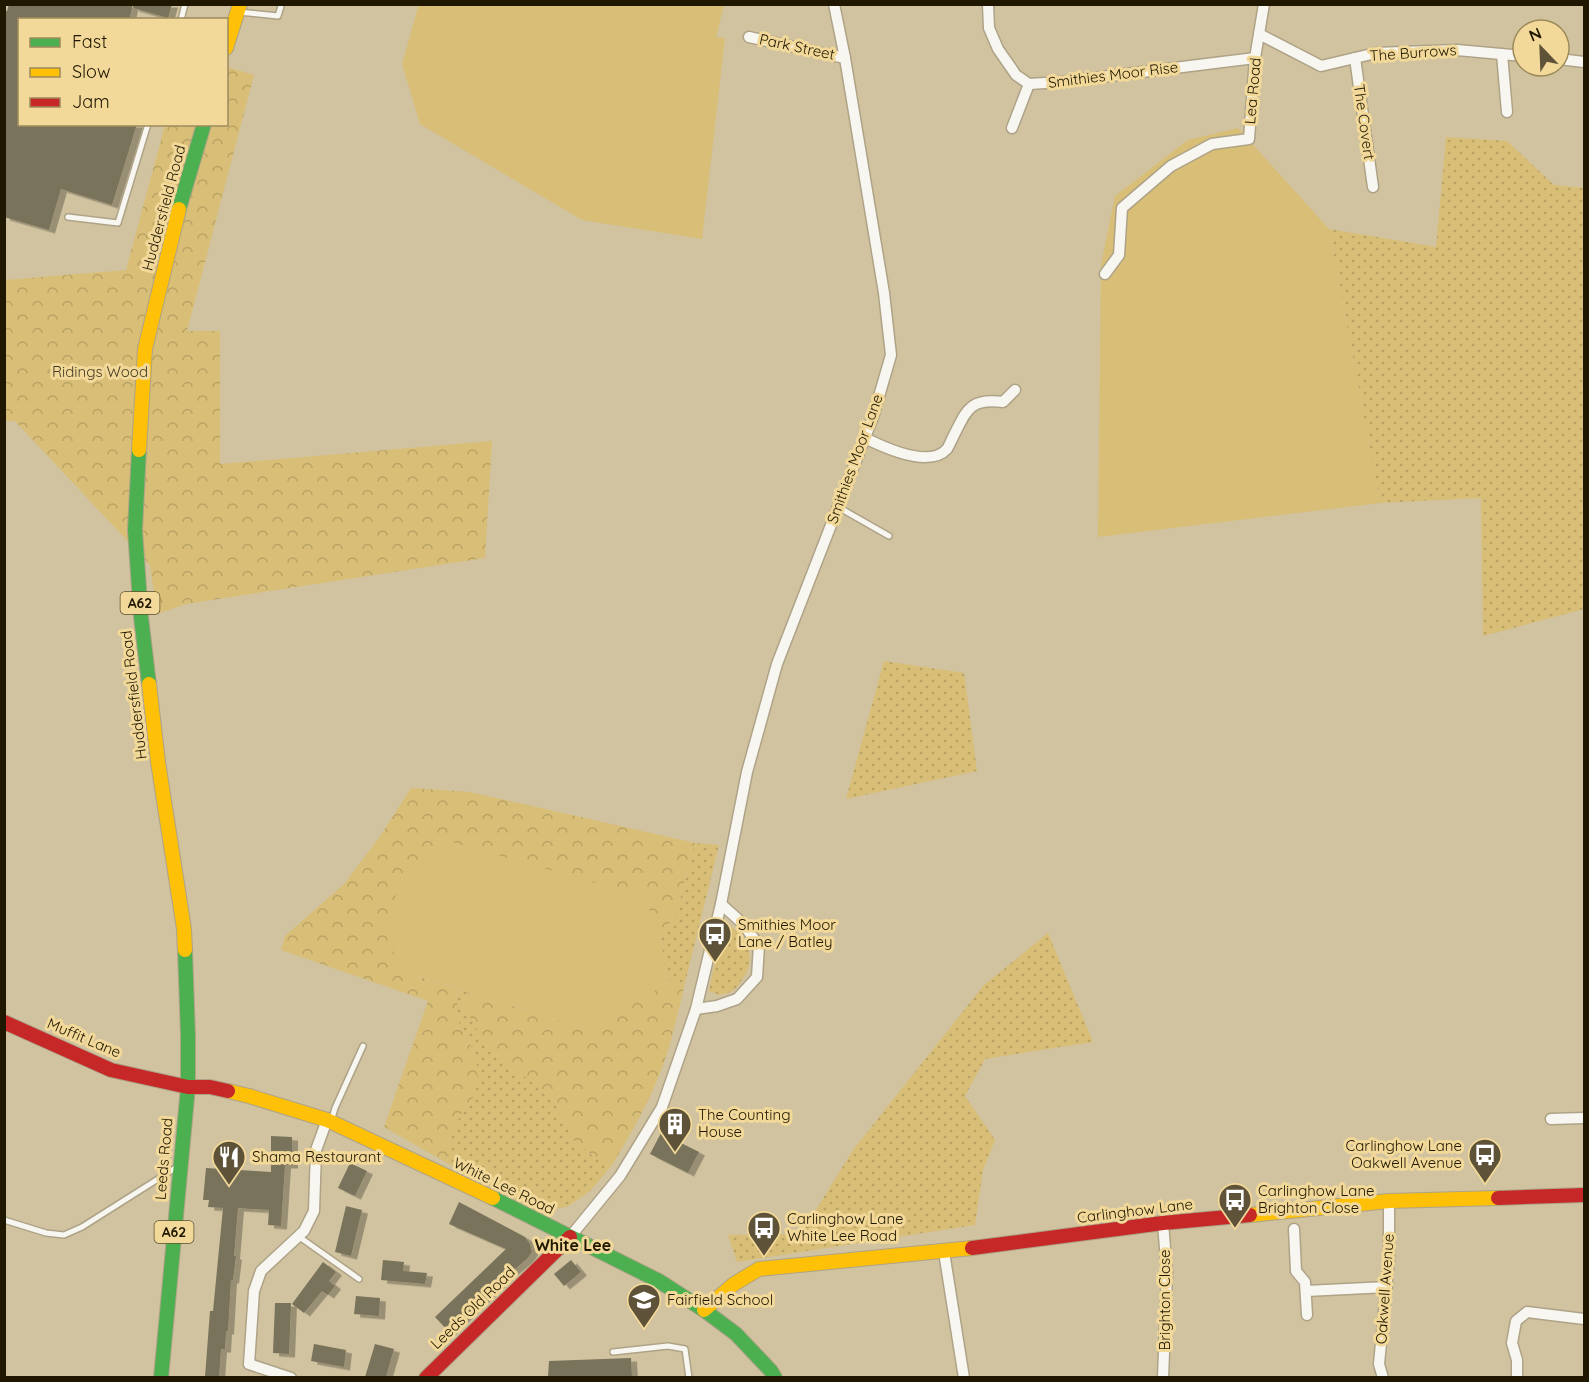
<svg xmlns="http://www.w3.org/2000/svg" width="1589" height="1382" font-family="Quicksand,sans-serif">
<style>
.grass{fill:url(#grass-dots)}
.forest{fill:url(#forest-crowns)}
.park{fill:#d8be76}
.building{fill:#7a735b;filter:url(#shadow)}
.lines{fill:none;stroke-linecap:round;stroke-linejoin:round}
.lane-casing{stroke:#aea387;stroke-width:8}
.street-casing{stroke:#aea387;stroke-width:13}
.fast-casing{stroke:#aea387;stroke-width:16}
.slow-casing{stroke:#aea387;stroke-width:16}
.jam-casing{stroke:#aea387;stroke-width:16}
.lane{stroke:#f8f6f1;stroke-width:5}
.street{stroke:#f8f6f1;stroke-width:10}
.fast{stroke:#4caf50;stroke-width:14}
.slow{stroke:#ffc107;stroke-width:14}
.jam{stroke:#c62828;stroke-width:14}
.labels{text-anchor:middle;stroke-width:6;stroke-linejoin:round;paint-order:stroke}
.shield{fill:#f2d999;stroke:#5f512e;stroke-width:1.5}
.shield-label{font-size:14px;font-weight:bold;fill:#201700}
.street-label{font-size:15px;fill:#201700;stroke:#f2d999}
.park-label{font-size:15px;fill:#453c25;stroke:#f2d999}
.poi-label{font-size:15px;fill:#201700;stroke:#f2d999;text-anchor:start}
.neighbourhood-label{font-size:16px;font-weight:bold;fill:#201700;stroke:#f2d999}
</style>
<defs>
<pattern id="grass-dots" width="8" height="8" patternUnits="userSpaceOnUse" patternTransform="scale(1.5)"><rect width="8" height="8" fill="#d8be76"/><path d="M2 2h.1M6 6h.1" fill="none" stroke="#b9a364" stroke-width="1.8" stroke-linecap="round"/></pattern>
<pattern id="forest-crowns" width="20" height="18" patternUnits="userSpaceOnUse" patternTransform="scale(1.5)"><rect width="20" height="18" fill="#d8be76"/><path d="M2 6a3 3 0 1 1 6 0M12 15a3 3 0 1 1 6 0" fill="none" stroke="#b9a364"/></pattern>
<filter id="shadow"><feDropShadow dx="6" dy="3.5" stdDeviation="0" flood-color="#0004"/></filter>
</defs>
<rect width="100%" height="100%" fill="#d1c3a0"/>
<g class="grass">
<polygon points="1446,137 1507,141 1554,185 1584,188 1584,609 1483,636 1481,498 1380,503 1329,229 1436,247"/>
<polygon points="884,661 964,673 977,771 846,799"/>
<polygon points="695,843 719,845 685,983 666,980 660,931 675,918"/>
<path d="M723 922C746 932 759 958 742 980 739 984 736 989 732 991 729 993 723 994 719 995L709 991Z"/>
<polygon points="1048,933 1093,1042 985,1059 965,1096 995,1140 983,1170 975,1225 737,1262 728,1235 801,1234 853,1150 984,985"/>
<polygon points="458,989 469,992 463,1005 554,1100 574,1141 592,1155 613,1164 590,1191 567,1207 538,1211 447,1163 449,1135 463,1111 471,1104 476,1056 459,1023 457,1012"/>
</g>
<g class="forest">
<polygon points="227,67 254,75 187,331 220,331 220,464 492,441 485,558 186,604 157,614 150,565 15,421 5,421 5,280 126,270 165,125 226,124"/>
<polygon points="411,788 470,792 695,843 675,918 660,931 641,896 397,969 458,989 457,1012 459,1023 476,1056 478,1079 471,1104 463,1111 449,1135 447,1163 384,1127 428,1001 281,950 285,936 344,884 379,838"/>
<path d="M666 980 685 983C678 1013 670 1050 658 1078 646 1108 629 1136 613 1164L592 1155 574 1141 554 1100 487 1047 463 1005 469 992 579 1027 601 1024 657 989Z"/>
</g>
<g class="park">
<polygon points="419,4 724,5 716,37 725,38 702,239 582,220 420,124 402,64"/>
<polygon points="1238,128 1329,229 1380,503 1098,537 1101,265 1115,196 1188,140"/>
<polygon points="447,841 642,896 660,931 666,980 657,989 601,1024 579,1027 397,969 391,940 391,906 405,876 429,852"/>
</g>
<g class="building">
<polygon points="9,4 133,4 129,20 20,20 20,124 137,124 112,205 61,189 49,230 4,217 4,10 7,11"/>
<polygon points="134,4 172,4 168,18 133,8"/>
<polygon points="661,1133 699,1152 688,1173 650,1154"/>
<polygon points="271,1136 292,1137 292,1165 285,1165 281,1226 268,1225 269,1210 238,1208 234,1256 236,1256 233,1280 231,1280 228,1331 226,1331 225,1349 221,1349 219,1377 205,1377 210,1311 213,1311 223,1208 208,1207 209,1200 203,1200 206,1168 271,1172"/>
<polygon points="350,1163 367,1171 355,1196 338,1188"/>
<polygon points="459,1202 525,1237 530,1244 532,1252 527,1259 509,1274 449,1332 435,1317 506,1249 449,1224"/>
<polygon points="346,1206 362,1210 351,1256 335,1252"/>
<polygon points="383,1260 404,1262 403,1271 427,1273 425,1284 381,1280"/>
<polygon points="571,1260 581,1272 564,1286 554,1274"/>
<polygon points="323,1262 336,1272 329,1281 335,1286 328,1295 322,1291 304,1313 292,1304"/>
<polygon points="356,1296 380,1298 379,1316 354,1314"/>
<polygon points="275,1303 291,1303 289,1354 273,1353"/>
<polygon points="314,1344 346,1350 344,1367 311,1361"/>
<polygon points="375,1344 394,1349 386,1377 365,1377"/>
<polygon points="631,1358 632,1377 548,1377 549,1361"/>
</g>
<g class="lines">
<g class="lane-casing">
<g id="lane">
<polyline points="239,12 278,16 281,6"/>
<polyline points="181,20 185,4"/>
<polyline points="68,217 118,223 148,124"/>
<polyline points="838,507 889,536"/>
<polyline points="332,1118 335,1108 363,1046"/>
<polyline points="4,1220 46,1233 64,1235 82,1227 177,1167"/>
<polyline points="298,1236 359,1279"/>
<polyline points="613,1352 668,1346 685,1349 689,1378"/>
</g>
</g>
<g class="street-casing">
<g id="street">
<polyline points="988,4 989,28 998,49 1016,75 1029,84 1061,82 1255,58"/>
<polyline points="1259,34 1321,66 1376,53 1457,50 1523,56"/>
<polyline points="749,37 845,58"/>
<polyline points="1502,54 1507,112"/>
<polyline points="1355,58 1373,187"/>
<polyline points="1559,59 1584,62"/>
<polyline points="1012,128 1029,84"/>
<polyline points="1105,274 1119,255 1122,208 1171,166 1212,144 1249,139 1255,58 1264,4"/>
<path d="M865 438C883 447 929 469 947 449 949 446 951 441 953 437 967 410 969 398 1003 402L1015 390"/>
<polyline points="696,1009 717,1006 737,999 757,977 759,945 741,922 721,904"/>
<polyline points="1551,1119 1584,1118"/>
<polyline points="1294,1229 1296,1271 1305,1282 1307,1315"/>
<polyline points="570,1237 620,1176 662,1107 696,1009 721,904 747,772 777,664 873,417 891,355 884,293 845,58 834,4"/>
<polyline points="944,1252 964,1378"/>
<polyline points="1306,1291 1387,1287"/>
<polyline points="291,1378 249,1364 254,1291 261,1271 304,1231 314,1211 316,1150 327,1120"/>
<polyline points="1163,1378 1167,1273 1163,1223"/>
<polyline points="1383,1378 1379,1364 1389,1259 1389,1201"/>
<polyline points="1517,1378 1517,1360 1512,1343 1516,1321 1527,1312 1584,1319"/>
</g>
</g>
<g class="fast-casing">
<g id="fast">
<polyline points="179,209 204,124"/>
<polyline points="139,450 135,530 141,617 149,684"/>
<polyline points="493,1198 659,1281 704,1310 736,1334 771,1371 775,1378"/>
<polyline points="161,1378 188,1087 188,1036 185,950"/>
</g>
</g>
<g class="slow-casing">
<g id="slow">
<polyline points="226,48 240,4"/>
<polyline points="139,450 145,349 179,209"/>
<polyline points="149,684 158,762 184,929 185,950"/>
<polyline points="228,1091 249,1096 327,1120 493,1198"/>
<polyline points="1250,1215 1389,1201 1498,1198"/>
<polyline points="704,1310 734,1284 759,1269 972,1248"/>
</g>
</g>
<g class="jam-casing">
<g id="jam">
<polyline points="4,1022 111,1070 188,1087 210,1087 228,1091"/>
<polyline points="1498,1198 1584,1195"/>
<polyline points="972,1248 1163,1223 1250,1215"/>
<polyline points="426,1378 570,1237"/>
</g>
</g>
<use href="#lane" class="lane"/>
<use href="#street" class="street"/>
<use href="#fast" class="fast"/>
<use href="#slow" class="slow"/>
<use href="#jam" class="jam"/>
</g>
<defs>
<g id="bus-pin" transform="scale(1.725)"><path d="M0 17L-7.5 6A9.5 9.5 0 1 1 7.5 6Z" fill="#5e5338" stroke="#f2d999"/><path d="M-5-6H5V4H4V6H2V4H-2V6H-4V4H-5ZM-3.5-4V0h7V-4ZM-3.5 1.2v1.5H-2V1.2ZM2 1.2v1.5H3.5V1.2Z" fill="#fff"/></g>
<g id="building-pin" transform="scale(1.725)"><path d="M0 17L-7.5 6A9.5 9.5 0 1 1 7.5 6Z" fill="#5e5338" stroke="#f2d999"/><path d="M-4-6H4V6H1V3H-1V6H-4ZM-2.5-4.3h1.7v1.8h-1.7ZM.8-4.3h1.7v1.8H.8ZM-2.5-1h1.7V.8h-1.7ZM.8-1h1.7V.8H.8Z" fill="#fff"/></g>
<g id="restaurant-pin" transform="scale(1.725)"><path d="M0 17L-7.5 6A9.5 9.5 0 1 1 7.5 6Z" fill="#5e5338" stroke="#f2d999"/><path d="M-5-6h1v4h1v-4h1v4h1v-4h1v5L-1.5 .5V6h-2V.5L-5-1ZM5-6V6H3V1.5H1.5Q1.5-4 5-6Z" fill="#fff"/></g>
<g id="school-pin" transform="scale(1.725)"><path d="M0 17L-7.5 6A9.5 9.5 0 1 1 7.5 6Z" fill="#5e5338" stroke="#f2d999"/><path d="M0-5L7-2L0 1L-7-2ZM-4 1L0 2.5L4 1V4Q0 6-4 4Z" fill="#fff"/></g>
</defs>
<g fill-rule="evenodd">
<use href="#bus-pin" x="715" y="934"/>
<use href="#building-pin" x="675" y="1124"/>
<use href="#bus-pin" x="1485" y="1155"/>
<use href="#restaurant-pin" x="229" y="1157"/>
<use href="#bus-pin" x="1235" y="1200"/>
<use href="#bus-pin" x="764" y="1228"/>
<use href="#school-pin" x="644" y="1300"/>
</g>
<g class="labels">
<g class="shield">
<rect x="120.5" y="592" width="39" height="22" rx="4.5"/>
<rect x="154.5" y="1221" width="39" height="22" rx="4.5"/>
</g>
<g class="shield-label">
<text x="140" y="608">A62</text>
<text x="174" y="1237">A62</text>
</g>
<g class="street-label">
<text transform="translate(797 47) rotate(12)" y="5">Park Street</text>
<text transform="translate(1413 53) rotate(-4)" y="5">The Burrows</text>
<text transform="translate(1113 75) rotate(-7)" y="5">Smithies Moor Rise</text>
<text transform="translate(1253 91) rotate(-85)" y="5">Lea Road</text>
<text transform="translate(1364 122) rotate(82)" y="5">The Covert</text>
<text transform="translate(164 208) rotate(-75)" y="5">Huddersfield Road</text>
<text transform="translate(855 459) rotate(-70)" y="5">Smithies Moor Lane</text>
<text transform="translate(134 695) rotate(-97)" y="5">Huddersfield Road</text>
<text transform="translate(84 1038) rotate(23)" y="5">Muffit Lane</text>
<text transform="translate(164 1159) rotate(-85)" y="5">Leeds Road</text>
<text transform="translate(504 1186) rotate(26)" y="5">White Lee Road</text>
<text transform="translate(1135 1211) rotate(-7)" y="5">Carlinghow Lane</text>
<text transform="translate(1385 1289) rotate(-86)" y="5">Oakwell Avenue</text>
<text transform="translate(1165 1300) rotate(-90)" y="5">Brighton Close</text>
<text transform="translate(473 1308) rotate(-44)" y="5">Leeds Old Road</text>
</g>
<g class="park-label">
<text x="100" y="377">Ridings Wood</text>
</g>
<g class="poi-label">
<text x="738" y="930">Smithies Moor<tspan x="738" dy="17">Lane / Batley</tspan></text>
<text x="698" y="1120">The Counting<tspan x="698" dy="17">House</tspan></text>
<text x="1462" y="1151" text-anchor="end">Carlinghow Lane<tspan x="1462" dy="17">Oakwell Avenue</tspan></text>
<text x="252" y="1162">Shama Restaurant</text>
<text x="1258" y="1196">Carlinghow Lane<tspan x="1258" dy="17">Brighton Close</tspan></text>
<text x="787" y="1224">Carlinghow Lane<tspan x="787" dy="17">White Lee Road</tspan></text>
<text x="667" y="1305">Fairfield School</text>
</g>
<g class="neighbourhood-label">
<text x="573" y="1251">White Lee</text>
</g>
</g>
<rect width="1589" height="1382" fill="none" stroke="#201700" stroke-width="12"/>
<rect x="18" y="18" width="210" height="108" fill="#f2d999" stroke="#9e8b5c" stroke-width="1.5"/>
<rect x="30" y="38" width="30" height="9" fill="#4caf50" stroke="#9e8b5c" stroke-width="1.5"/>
<text x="72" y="48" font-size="18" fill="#201700">Fast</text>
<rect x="30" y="68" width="30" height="9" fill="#ffc107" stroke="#9e8b5c" stroke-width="1.5"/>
<text x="72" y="78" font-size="18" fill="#201700">Slow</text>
<rect x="30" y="98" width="30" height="9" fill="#c62828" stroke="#9e8b5c" stroke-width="1.5"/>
<text x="72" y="108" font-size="18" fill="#201700">Jam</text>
<g transform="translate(1541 48) rotate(337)"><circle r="28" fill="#f2d999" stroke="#9e8b5c" stroke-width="1.5"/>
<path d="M0-4.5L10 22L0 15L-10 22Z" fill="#5e5338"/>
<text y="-9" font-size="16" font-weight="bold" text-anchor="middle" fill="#201700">N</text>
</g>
</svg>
